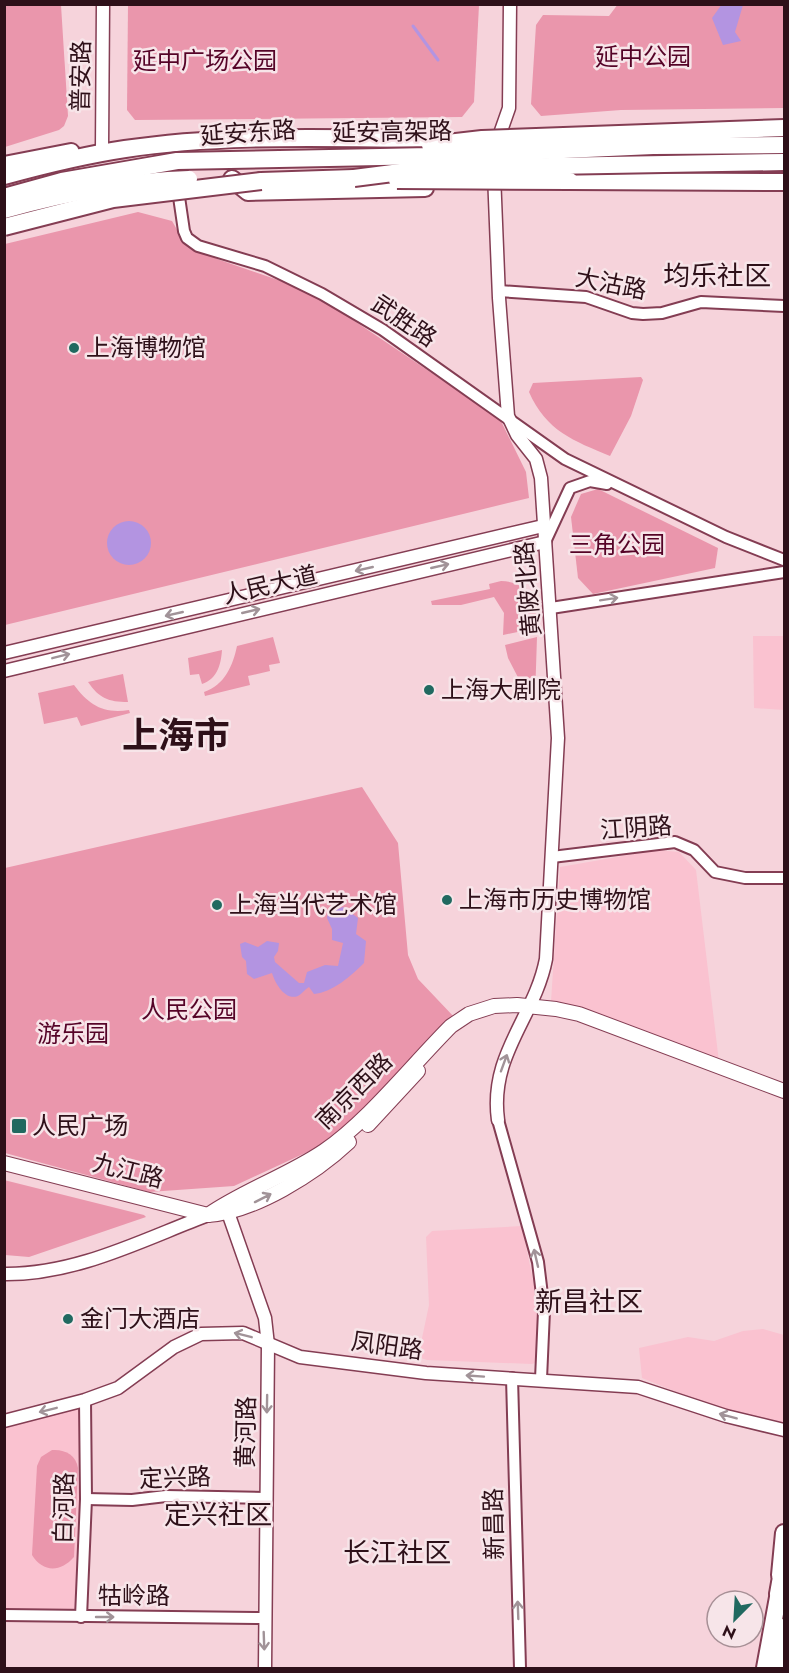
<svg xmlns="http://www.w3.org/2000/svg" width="789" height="1673" font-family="Jost,'Noto Sans SC',sans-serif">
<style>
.built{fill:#fac2d0}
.green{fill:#ea96ac}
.water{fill:#b394e1}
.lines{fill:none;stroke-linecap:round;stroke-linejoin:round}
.stream{stroke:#b394e1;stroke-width:3}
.minor-casing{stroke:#843d53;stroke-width:14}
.tertiary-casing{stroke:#843d53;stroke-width:15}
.secondary-casing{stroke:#843d53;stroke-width:16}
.primary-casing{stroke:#843d53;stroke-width:20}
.trunk-casing{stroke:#843d53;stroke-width:20}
.minor{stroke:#fff;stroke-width:10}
.tertiary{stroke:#fff;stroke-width:12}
.secondary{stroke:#fff;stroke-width:14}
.primary{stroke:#fff;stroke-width:16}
.trunk{stroke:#fff;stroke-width:16}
.trunk-bridge-casing{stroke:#843d53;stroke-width:20;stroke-linecap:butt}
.trunk-bridge{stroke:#fff;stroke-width:16}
.oneway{stroke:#a19398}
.poi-dot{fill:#216960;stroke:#f7e5e9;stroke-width:2}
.labels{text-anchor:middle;stroke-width:5;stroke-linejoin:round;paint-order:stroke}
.park-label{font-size:24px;fill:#550327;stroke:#f7e5e9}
.street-label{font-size:24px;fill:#2e1019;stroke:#f7e5e9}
.poi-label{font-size:24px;fill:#2e1019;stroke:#f7e5e9;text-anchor:start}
.quarter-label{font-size:27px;fill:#2e1019;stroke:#f7e5e9}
.town-label{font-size:36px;font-weight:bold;fill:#2e1019;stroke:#f7e5e9}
</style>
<rect width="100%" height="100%" fill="#f6d3db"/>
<g class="built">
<polygon points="753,636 784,636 784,710 754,708"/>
<polygon points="657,850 679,852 696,870 719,1062 581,1007 551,1001 560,867"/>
<polygon points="522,1226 537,1300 538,1362 532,1364 427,1360 418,1357 429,1305 426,1237 432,1231"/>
<polygon points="763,1329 784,1335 784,1424 706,1404 642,1378 639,1348 688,1337 714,1341 743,1331"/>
<polygon points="81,1408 77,1612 5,1610 5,1428"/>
</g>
<g class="green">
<polygon points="5,4 61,5 68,116 64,126 59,130 5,147"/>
<polygon points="618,4 784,5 784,108 621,110 541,116 531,104 536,25 543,15 609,16"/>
<polygon points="128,5 479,5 474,102 462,117 135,120 127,110"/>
<polygon points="138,212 172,221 186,245 220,260 310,291 500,419 526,472 529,498 5,625 5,244"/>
<path d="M641 377 643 380 631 416 610 456C574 441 546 431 529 392L533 383Z"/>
<polygon points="598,489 718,548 715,568 593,594 578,578 571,517 581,494"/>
<path d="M501 581C528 582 541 601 537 628L503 635 504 613 494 597 461 605H432L431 601 490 589 489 584Z"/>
<path d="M273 637 280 663 269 665 270 671 248 676 250 685 205 696 204 692C225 685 233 665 237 646Z"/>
<polygon points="537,637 535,698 517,701 517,694 524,693 524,689 508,658 505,645"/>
<path d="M222 650C221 665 217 679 202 684L199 674 190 675 188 658Z"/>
<path d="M123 674 128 702C108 702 99 698 88 682Z"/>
<path d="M74 685C89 705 103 714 129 710L130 713 81 726 77 717 44 724 38 693Z"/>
<polygon points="362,787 398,843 408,955 418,979 455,1018 355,1118 316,1148 234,1186 149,1192 5,1153 5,868"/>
<polygon points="4,1180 144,1215 146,1217 29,1257 5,1255"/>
<path d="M52 1450C65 1449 76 1455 78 1468L74 1557C61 1572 43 1573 32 1555L37 1466 41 1457Z"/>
</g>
<g class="water">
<polygon points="722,4 743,5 735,32 741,41 723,45 712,18"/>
<circle cx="129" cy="543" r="22"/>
<path d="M343 907 358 918 356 934 366 941 364 963C351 976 333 992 314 994L309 987C305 989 302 994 298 996 285 1001 275 983 272 973L254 979 247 974 246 961 242 957 240 944 245 942 258 947 267 941 279 943 278 951 274 957 275 962 299 983H304L307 972 325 965 338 966 343 943 332 940V929L327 918 328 913Z"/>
</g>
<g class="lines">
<polyline class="stream" points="413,26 438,60"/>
<g class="minor-casing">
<g id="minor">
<polyline points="179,197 184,231 187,238 198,246 265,266 322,294 383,330 565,459 726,537 784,560"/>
<polyline points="499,291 586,297 632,313 643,314 662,313 701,302 784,306"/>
<polyline points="545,542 570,488 590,481 607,484"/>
<polyline points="551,608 784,572"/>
<polyline points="552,857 675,842 694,850 715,872 745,878 784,878"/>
<polyline points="498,1120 538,1262 544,1311 541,1379"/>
<polyline points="512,1378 520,1668"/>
<polyline points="86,1499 132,1500 166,1496 266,1498"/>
<polyline points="4,1615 264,1618"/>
<polyline points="81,1617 86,1499 85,1400"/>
</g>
</g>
<g class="tertiary-casing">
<g id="tertiary">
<polyline points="496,145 509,108 510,4"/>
<polyline points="102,148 103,4"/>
<path d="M494 174 499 298 508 416 517 435 536 459 541 478 558 738 546 959C535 1017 489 1054 498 1120"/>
<polyline points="4,653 543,526"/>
<polyline points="4,671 545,542"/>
<polyline points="225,1204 265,1318 268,1345 265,1668"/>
<path d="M4 1274C76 1275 142 1240 208 1215"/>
<polyline points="4,1421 85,1400 118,1388 174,1347 201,1334 243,1333 300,1357 426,1373 638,1387 726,1416 784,1430"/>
</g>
</g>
<g class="secondary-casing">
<g id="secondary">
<polyline points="368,1125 418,1071"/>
<path d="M4 1163 208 1215C254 1212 315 1174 349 1142"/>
<path d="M208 1215C244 1190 287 1176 324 1151 367 1122 412 1065 451 1026L469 1014 494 1006 517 1005 556 1009 579 1014 784 1091"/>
</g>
</g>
<g class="primary-casing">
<g id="primary">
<polyline points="4,165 71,152"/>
<polyline points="232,179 248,192 425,188"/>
<polyline points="780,1575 784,1533"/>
<polyline points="765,1668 781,1581"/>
</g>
</g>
<g class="trunk-casing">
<g id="trunk">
<path d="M4 176C44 165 85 155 125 149 230 133 339 139 445 139"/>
<polyline points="261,181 354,178"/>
<polyline points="570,181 784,182"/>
<polyline points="778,1594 784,1560"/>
<polyline points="776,1668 784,1627"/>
</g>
</g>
<use href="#minor" class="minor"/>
<use href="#tertiary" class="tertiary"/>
<use href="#secondary" class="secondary"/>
<use href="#primary" class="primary"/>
<use href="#trunk" class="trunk"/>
<g class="trunk-bridge-casing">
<g id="trunk-bridge">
<polyline points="430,145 482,139 784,128"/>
<polyline points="354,178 432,168 784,162"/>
<polyline points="397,180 570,181"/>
<polyline points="4,197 62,181 177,161 430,156 653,146 784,145"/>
<path d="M4 210C65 193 126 181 189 179"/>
<polyline points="4,227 113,199 261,181"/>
</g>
</g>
<use href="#trunk-bridge" class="trunk-bridge"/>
</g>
<defs><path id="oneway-shaft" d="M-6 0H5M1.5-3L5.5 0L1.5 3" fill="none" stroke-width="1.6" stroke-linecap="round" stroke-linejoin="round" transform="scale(1.5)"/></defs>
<g class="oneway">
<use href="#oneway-shaft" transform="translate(440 566) rotate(-13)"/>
<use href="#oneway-shaft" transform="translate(364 569) rotate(167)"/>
<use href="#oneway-shaft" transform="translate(609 599) rotate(-9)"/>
<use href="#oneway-shaft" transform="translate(251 611) rotate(-13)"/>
<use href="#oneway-shaft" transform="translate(174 614) rotate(167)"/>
<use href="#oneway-shaft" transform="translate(61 656) rotate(-14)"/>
<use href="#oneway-shaft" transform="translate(504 1063) rotate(-70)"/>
<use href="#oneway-shaft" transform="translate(263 1198) rotate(-27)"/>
<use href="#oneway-shaft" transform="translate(536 1258) rotate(-103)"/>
<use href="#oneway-shaft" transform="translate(243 1335) rotate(-166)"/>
<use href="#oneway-shaft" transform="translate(475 1376) rotate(-176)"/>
<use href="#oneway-shaft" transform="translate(267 1404) rotate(91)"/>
<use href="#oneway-shaft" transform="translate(48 1410) rotate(166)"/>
<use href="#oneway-shaft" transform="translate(728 1416) rotate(-165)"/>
<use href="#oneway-shaft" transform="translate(518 1610) rotate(-92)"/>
<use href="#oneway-shaft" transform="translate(105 1617)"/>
<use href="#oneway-shaft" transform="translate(264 1641) rotate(88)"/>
</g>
<g class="poi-dot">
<circle cx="74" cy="348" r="6"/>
<circle cx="429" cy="690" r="6"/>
<circle cx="447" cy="900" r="6"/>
<circle cx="217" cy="905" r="6"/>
<rect x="11" y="1118" width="16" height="16" rx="3"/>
<circle cx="68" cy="1319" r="6"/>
</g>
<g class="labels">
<g class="park-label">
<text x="643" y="65">延中公园</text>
<text x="205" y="69">延中广场公园</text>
<text x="617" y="553">三角公园</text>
<text x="189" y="1018">人民公园</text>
<text x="73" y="1042">游乐园</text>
</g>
<g class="street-label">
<text transform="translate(81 76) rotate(-89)" y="8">普安路</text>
<text transform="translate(392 132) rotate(-1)" y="8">延安高架路</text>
<text transform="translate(248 133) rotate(-4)" y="8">延安东路</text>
<text transform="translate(611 284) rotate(11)" y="8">大沽路</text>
<text transform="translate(404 321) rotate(34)" y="8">武胜路</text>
<text transform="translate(270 585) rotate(-13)" y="8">人民大道</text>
<text transform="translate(528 589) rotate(-95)" y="8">黄陂北路</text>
<text transform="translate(636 828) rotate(-4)" y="8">江阴路</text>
<text transform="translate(354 1091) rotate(-45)" y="8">南京西路</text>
<text transform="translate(128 1171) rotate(14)" y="8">九江路</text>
<text transform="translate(387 1346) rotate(8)" y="8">凤阳路</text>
<text transform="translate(246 1432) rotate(-89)" y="8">黄河路</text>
<text transform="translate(175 1478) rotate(-2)" y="8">定兴路</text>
<text transform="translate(64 1508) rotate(-89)" y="8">白河路</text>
<text transform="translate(494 1524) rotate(-91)" y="8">新昌路</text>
<text x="134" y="1604">牯岭路</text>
</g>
<g class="poi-label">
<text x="86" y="356">上海博物馆</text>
<text x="441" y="698">上海大剧院</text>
<text x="459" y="908">上海市历史博物馆</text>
<text x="229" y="913">上海当代艺术馆</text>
<text x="32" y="1134">人民广场</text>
<text x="80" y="1327">金门大酒店</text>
</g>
<g class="quarter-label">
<text x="717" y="285">均乐社区</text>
<text x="589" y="1311">新昌社区</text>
<text x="218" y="1524">定兴社区</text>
<text x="397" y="1562">长江社区</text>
</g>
<g class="town-label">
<text x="176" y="748">上海市</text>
</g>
</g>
<rect width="789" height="1673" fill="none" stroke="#2e1019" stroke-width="12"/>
<g transform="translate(735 1619) rotate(204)"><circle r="28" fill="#f7e5e9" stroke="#a79096" stroke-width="1.5"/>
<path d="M0-4.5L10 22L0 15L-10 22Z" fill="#216960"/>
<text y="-9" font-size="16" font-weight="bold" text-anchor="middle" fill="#2e1019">N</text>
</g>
</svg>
